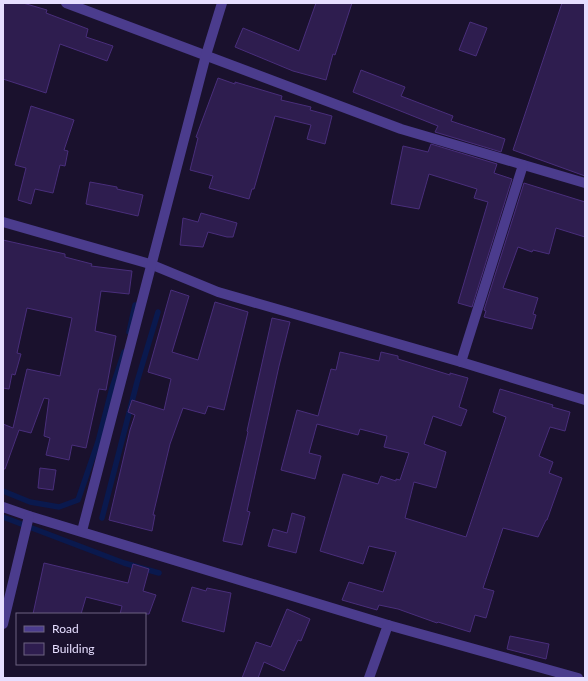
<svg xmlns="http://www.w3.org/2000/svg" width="588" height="681" font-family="Lato,sans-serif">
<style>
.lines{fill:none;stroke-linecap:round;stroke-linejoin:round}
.stream{stroke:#0a194e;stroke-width:5.5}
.building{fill:#2e1d4f;stroke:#492e7b}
.street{stroke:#4b3c8d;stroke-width:10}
</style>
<rect width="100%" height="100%" fill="#1a112d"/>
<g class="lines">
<g class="stream">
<polyline points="129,332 135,305"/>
<polyline points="3,491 30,502 59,507 78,500 98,442 112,388 124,352"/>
<polyline points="3,517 124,563 159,573"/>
<polyline points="102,518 137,382 158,312"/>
</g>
</g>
<g class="building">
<polygon points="3,3 23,3 47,10 46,13 88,29 86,37 113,46 107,61 60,44 46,93 3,79"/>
<polygon points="316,3 352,3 335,55 333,54 326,80 293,71 235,47 243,28 299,51"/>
<polygon points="562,3 585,3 585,176 513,150"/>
<polygon points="470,22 487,28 476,56 459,50"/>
<polygon points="361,70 405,87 401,96 453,116 451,121 505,139 501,152 435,132 438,126 353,92"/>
<polygon points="218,78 235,84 235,82 282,96 281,100 311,107 310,110 332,116 325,144 307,139 311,125 275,116 254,189 252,189 249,199 209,188 213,176 190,170 198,138 196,137"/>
<polygon points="31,106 74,120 64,150 68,151 65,166 60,165 53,193 35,189 31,204 18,200 26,168 15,165"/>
<polygon points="431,144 497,164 494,173 512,179 472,307 458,303 488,202 474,198 477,189 429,174 419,209 391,204 403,146 428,152"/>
<polygon points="90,182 117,187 117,189 143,195 138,216 86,204"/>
<polygon points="524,183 585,202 585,237 556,228 549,254 533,250 532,252 518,247 503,288 538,298 533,314 536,315 532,329 484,317 486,311 484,310"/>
<polygon points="201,213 237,223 233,237 227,237 208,232 203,247 180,245 183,218 198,222"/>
<polygon points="3,240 65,254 65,257 92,264 91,266 132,271 129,294 101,291 95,331 116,336 106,390 99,389 86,448 72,445 69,460 46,455 50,438 44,436 49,399 44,398 31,433 19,430 5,469 3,469 3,424 13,428 27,369 60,376 72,318 27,308 17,353 21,354 15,375 12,374 9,389 3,388"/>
<polygon points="171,290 189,296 172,352 198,360 215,302 248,312 224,410 208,406 205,414 183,408 170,444 153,515 155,515 152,531 109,520 130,430 135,415 128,412 132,400 164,410 171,379 148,372"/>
<polygon points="272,318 290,322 279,366 247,511 250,512 242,545 223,541 248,432 247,431"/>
<polygon points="340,352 379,361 381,352 398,356 398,359 450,375 450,373 468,378 459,407 467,410 461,426 433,416 424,444 446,452 436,488 414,482 405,518 466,537 506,417 493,412 500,389 553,405 552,407 570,412 565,431 550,427 539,456 553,462 549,473 562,478 547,520 546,520 538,537 503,528 483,588 494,591 486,618 475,615 470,632 438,622 437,623 398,609 379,605 377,610 342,600 349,582 383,592 396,552 369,546 363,564 320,551 343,474 378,484 381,476 396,481 396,479 400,480 409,453 384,447 387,436 360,429 358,435 317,424 309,453 321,456 315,479 281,470 297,410 318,416 331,369 336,370"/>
<polygon points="40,468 56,470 53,490 38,488"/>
<polygon points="292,513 305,517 296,553 268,546 273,529 287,533"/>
<polygon points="44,563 128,583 133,564 149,569 143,591 156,595 149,614 120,614 122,606 86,597 81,614 33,614"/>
<polygon points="192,587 206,591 207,588 231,593 224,632 182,621"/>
<polygon points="287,609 310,619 301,641 298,640 284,671 264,662 258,678 242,678 256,642 271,647"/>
<polygon points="510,636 549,644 546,659 507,649"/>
</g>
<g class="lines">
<g class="street">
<polyline points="66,3 401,129 585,183"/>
<polyline points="3,222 150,264 218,292 461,362 585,400"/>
<polyline points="461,362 523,165"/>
<polyline points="3,507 29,516 388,625 578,678"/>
<polyline points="82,531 206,55 222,3"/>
<polyline points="3,624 29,516"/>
<polyline points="369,678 388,625"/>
</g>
</g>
<rect width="588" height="681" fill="none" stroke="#e6deff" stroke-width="8"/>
<rect x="16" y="613" width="130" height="52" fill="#1a112d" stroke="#6c6381"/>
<rect x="24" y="626" width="20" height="6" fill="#4b3c8d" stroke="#6c6381"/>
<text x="52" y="633" font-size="12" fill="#e6deff">Road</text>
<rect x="24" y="643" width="20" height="12" fill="#2e1d4f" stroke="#6c6381"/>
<text x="52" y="653" font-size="12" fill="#e6deff">Building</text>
</svg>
